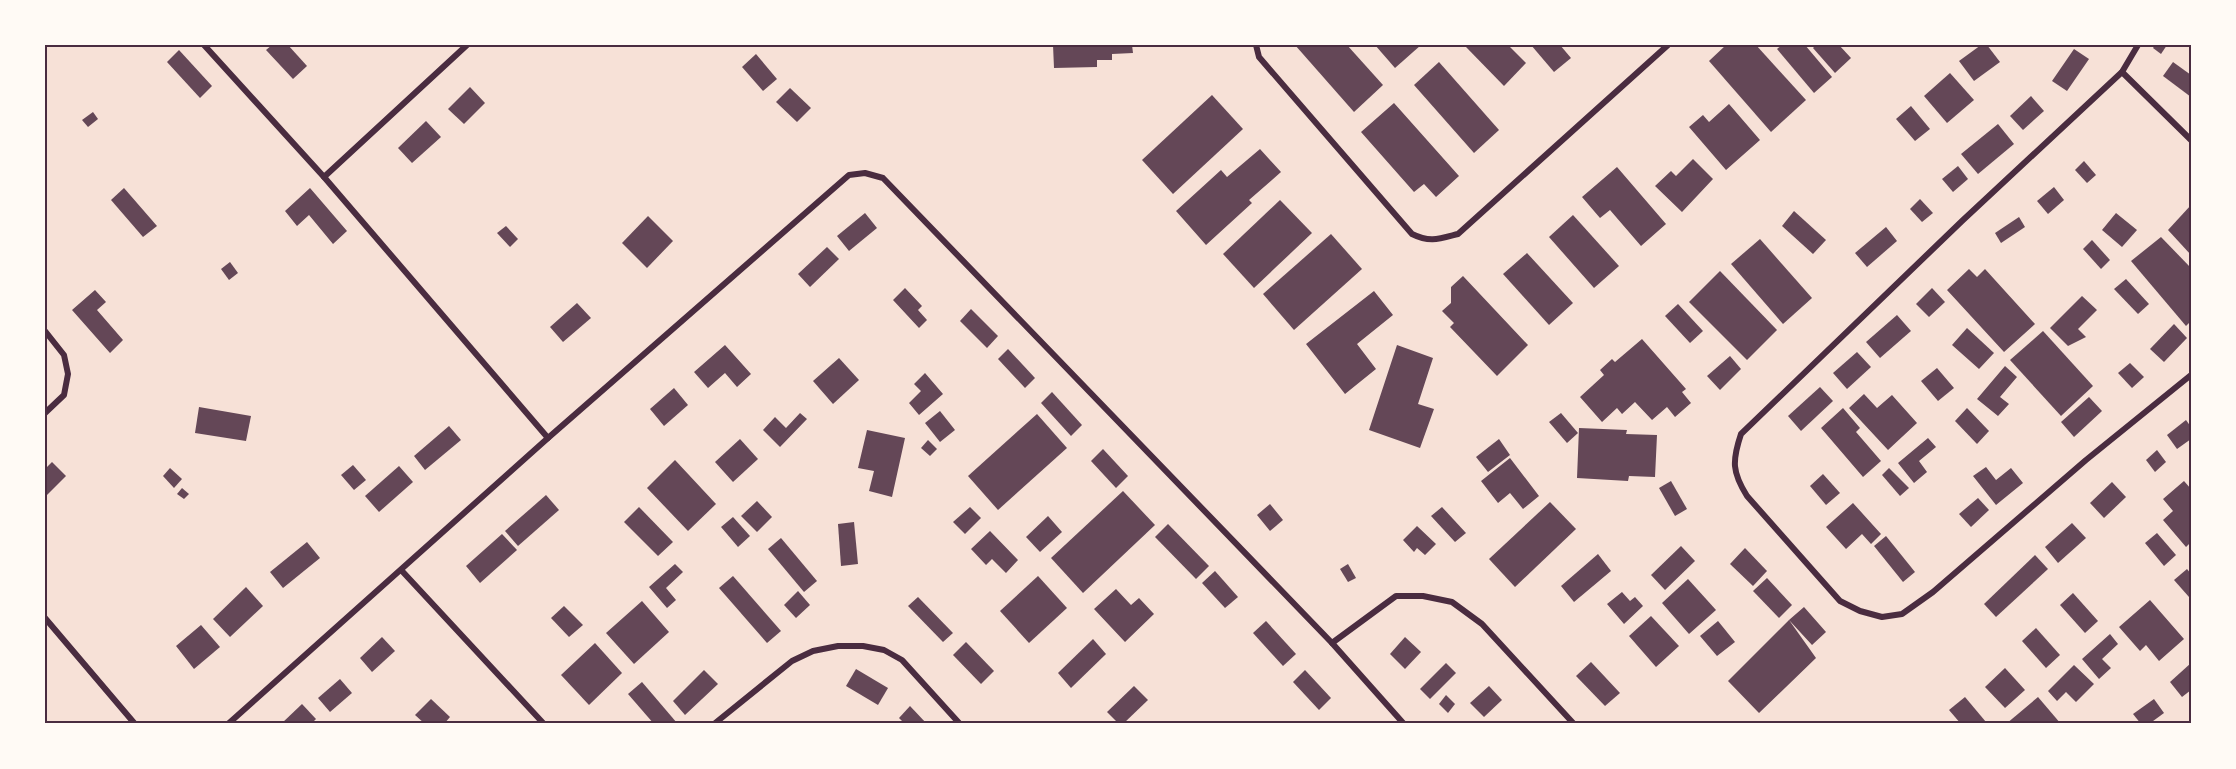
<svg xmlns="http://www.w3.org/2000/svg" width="2236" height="769" font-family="Karla,sans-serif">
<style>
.building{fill:#644757}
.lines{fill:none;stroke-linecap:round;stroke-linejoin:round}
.minor{stroke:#4a2c40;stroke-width:6}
.neatline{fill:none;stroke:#4a2c40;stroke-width:2}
</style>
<rect width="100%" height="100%" fill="#f7e1d7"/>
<g class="building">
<polygon points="272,45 288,45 307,66 293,79 266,50"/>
<polygon points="1053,45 1132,45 1133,53 1112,54 1112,60 1097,60 1097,67 1054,68"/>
<polygon points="1295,45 1347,45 1383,85 1354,112"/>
<polygon points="1375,45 1421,45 1395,68"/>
<polygon points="1468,45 1508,45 1526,63 1504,86 1466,47"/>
<polygon points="1531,45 1560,45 1571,58 1554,72"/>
<polygon points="1726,45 1756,45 1806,100 1771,132 1709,61"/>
<polygon points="1782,45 1805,45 1832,77 1814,93 1777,49"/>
<polygon points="1816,45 1839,45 1851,58 1835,73 1813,48"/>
<polygon points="1981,45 1987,45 2000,62 1974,81 1959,61"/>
<polygon points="2155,45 2167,45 2161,54 2153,48"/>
<polygon points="2074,49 2089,59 2067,91 2052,81"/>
<polygon points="179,50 212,86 200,98 167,62"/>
<polygon points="756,54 777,79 763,91 742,67"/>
<polygon points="1439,62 1499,130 1474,153 1414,85"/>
<polygon points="2173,62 2191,75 2191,97 2163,76"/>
<polygon points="1950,73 1974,100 1947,123 1924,96"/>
<polygon points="470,87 485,103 464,124 448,109"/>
<polygon points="790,88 811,108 797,122 776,102"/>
<polygon points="1212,95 1243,129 1173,194 1142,160"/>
<polygon points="2031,96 2044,111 2023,130 2010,116"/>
<polygon points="1394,103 1459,176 1436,197 1424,184 1414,192 1361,132"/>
<polygon points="1729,104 1760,140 1726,170 1689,127 1703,115 1709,122"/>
<polygon points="1911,106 1930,129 1915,141 1896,119"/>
<polygon points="93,112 98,119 88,127 82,120"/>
<polygon points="426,121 441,137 412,163 398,148"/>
<polygon points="1998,124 2014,144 1978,174 1961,154"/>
<polygon points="1260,149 1281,172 1249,200 1252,203 1206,245 1176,211 1221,170 1227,177"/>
<polygon points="1693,159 1713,179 1682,212 1655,186 1671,171 1676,176"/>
<polygon points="2084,161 2096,175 2087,183 2075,170"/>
<polygon points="1958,166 1968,179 1953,192 1942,179"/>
<polygon points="1617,167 1666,224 1641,246 1610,210 1600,218 1582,197"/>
<polygon points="2054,187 2064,200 2048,214 2037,201"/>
<polygon points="124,188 157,226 143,237 111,200"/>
<polygon points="310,188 347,231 333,244 309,215 297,226 285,211"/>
<polygon points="1920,199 1933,213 1922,222 1910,209"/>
<polygon points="1280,200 1312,233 1254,288 1223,254"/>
<polygon points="2191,205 2191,255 2168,230"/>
<polygon points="1794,211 1826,240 1813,254 1782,226"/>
<polygon points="865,213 877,228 849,251 837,236"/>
<polygon points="2116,213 2137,230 2122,247 2102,230"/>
<polygon points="1573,215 1619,266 1594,288 1549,237"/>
<polygon points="648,216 673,241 647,268 622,243"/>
<polygon points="2019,217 2025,227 2001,243 1995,233"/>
<polygon points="506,226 518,239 510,247 497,233"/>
<polygon points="1886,227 1897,241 1867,267 1855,253"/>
<polygon points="1331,234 1362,269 1294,330 1263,294"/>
<polygon points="2161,237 2191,268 2191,321 2186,326 2131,261"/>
<polygon points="1760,239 1812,298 1783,324 1731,264"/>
<polygon points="2092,240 2110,260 2101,269 2083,249"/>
<polygon points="827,247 839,259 810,287 798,274"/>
<polygon points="1527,253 1573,303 1549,325 1503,274"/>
<polygon points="230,262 238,273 229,280 221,269"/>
<polygon points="1969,269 1977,277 1985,269 2035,324 2004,352 1947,290"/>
<polygon points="1720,271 1777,330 1747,360 1689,302"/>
<polygon points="1463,276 1528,345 1497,376 1450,327 1454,323 1442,311 1451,303 1451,287"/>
<polygon points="2126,279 2149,304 2138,314 2114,289"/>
<polygon points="905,288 922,306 918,310 927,320 919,328 893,300"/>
<polygon points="1932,288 1945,302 1929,317 1916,304"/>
<polygon points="95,290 106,302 97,310 123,340 110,353 72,310"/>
<polygon points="1374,291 1393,315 1357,344 1376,369 1345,394 1306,344"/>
<polygon points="2082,296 2097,310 2078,329 2086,337 2068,346 2050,328"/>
<polygon points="577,303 591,318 563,342 550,327"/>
<polygon points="1678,304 1703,331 1690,343 1665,316"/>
<polygon points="971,309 998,336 987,348 960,321"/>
<polygon points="1897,315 1911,331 1880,358 1866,342"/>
<polygon points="2174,324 2187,338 2164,362 2150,349"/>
<polygon points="1967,328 1994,353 1979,369 1952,345"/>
<polygon points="2043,331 2093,386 2061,416 2010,360"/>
<polygon points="1642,339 1686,389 1682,392 1691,403 1675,417 1667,407 1652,420 1635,402 1622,414 1617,408 1602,422 1580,397 1604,375 1600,370 1612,359 1615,362"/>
<polygon points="725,345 751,374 737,387 725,373 708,388 694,372"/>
<polygon points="1397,345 1433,358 1418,404 1434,409 1420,448 1369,430"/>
<polygon points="1008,349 1035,378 1025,388 998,359"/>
<polygon points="1857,352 1871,367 1847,389 1833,373"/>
<polygon points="1730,356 1741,369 1720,390 1707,376"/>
<polygon points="839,358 859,380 833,404 813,381"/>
<polygon points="2130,363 2144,377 2132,388 2118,373"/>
<polygon points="2005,366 2017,377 2000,397 2009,404 1998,416 1977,399"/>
<polygon points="1937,368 1954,388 1938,401 1921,381"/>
<polygon points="925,373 943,394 919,415 909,403 921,391 914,384"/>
<polygon points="1820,387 1833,401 1801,431 1788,416"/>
<polygon points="674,388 688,405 664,426 650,409"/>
<polygon points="1052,392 1082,425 1071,436 1041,403"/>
<polygon points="1864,394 1877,408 1892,395 1917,423 1888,450 1849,408"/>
<polygon points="2089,397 2102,411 2074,437 2061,422"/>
<polygon points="199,407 251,416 246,441 195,433"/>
<polygon points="1843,408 1860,428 1856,432 1881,461 1863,477 1821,428"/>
<polygon points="1967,408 1989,431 1977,444 1955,421"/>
<polygon points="940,411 955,430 940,442 925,423"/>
<polygon points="800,413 807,419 780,447 763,430 775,417 786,428"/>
<polygon points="1561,413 1578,433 1567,443 1549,422"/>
<polygon points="1037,414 1067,448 998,510 968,476"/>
<polygon points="2186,420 2191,427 2191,439 2177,449 2167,435"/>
<polygon points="449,426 461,440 425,470 414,456"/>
<polygon points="1579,428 1627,430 1626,434 1657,435 1655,477 1629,476 1628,481 1577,478"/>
<polygon points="867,430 905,438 892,497 869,491 874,471 858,468"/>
<polygon points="1928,438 1936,447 1919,461 1927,472 1914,483 1898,463"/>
<polygon points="740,439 758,459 733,482 715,462"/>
<polygon points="1499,439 1510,455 1488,472 1476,457"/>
<polygon points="928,440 937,449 930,456 921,448"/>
<polygon points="1103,449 1128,476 1116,488 1091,461"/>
<polygon points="2157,450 2166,462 2155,472 2146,460"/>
<polygon points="1510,458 1539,496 1523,509 1510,493 1498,503 1481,481"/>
<polygon points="675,460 716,504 688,531 647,488"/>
<polygon points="52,462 66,476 45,497 45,469"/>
<polygon points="353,465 366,480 354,490 341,475"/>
<polygon points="399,466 413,482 379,512 365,496"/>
<polygon points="1986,467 1996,480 2011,468 2023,483 1996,505 1973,476"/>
<polygon points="170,468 182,479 174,488 163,476"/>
<polygon points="1889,468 1909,488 1900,496 1882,475"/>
<polygon points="1823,474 1840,493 1826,505 1810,486"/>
<polygon points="1671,481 1687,509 1675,516 1659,488"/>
<polygon points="2184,481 2191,489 2191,542 2186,547 2163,520 2173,511 2163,499"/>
<polygon points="2112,482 2126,497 2104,518 2090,503"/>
<polygon points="182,488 189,494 184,499 177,494"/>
<polygon points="1123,491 1155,525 1083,593 1051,558"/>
<polygon points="546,495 559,510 518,546 505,531"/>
<polygon points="1978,498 1989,510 1971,527 1959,514"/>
<polygon points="757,501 772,517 757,532 741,516"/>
<polygon points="1550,502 1576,529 1515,587 1489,559"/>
<polygon points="1853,503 1881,534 1871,544 1862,534 1846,549 1826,527"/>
<polygon points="1270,504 1283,520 1270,531 1257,515"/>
<polygon points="639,507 673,542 658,556 624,522"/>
<polygon points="970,507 981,518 965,534 953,522"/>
<polygon points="1442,507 1466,533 1455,542 1431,516"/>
<polygon points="1048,516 1062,532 1040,552 1026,537"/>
<polygon points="733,517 750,536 738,547 721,527"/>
<polygon points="854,522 858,564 841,566 838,524"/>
<polygon points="2072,523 2086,538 2058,563 2045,547"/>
<polygon points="1168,524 1209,566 1196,579 1155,537"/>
<polygon points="1417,526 1436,544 1425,555 1417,548 1414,552 1403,540"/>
<polygon points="990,531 1018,560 1006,573 992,559 986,565 971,549"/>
<polygon points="2157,533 2176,555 2164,566 2145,543"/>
<polygon points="502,534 517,550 480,583 466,566"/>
<polygon points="1886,536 1915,572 1903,582 1874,546"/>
<polygon points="781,538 817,581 804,592 768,549"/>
<polygon points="307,542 320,558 283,588 270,572"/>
<polygon points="1681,546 1695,561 1665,590 1651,575"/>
<polygon points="1745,548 1767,571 1753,586 1730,564"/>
<polygon points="1598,554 1611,571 1574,602 1561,586"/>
<polygon points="2035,555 2048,569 1996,617 1984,604"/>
<polygon points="675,564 683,572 666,588 676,600 667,608 649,587"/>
<polygon points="1348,564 1356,578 1348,582 1340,569"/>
<polygon points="2187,569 2191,574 2189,597 2174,580"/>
<polygon points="1215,571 1238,597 1225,608 1202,583"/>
<polygon points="733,576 781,631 767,643 719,588"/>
<polygon points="1038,576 1067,608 1029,643 1000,611"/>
<polygon points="1767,578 1792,605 1779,618 1753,591"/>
<polygon points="1688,579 1716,610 1689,634 1662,603"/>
<polygon points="246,587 263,606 230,637 213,619"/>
<polygon points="1116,589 1131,605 1139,598 1154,614 1125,642 1094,609"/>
<polygon points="798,591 810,605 796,618 784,605"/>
<polygon points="1622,592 1630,601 1635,597 1643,606 1624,624 1607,604"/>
<polygon points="2073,593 2098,621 2085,633 2060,605"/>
<polygon points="918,597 953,633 943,642 908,606"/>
<polygon points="2150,600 2184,639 2159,661 2146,645 2140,651 2119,627"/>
<polygon points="642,601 669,632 634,664 606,633"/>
<polygon points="564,606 583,625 569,637 551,618"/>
<polygon points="1804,607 1826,632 1812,645 1789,620 1816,658 1759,713 1728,681 1789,620"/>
<polygon points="1651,616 1679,646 1656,667 1629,636"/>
<polygon points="1266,621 1296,654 1283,666 1253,633"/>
<polygon points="1718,621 1735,642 1717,656 1700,636"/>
<polygon points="201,625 220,647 194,669 176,646"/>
<polygon points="2036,628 2060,655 2046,668 2022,641"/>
<polygon points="2110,634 2118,644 2102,659 2111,668 2099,679 2082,659"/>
<polygon points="382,637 395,651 372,672 360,658"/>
<polygon points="1405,637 1421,652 1405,669 1390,654"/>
<polygon points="1093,639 1106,654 1071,688 1058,673"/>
<polygon points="966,642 994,671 981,684 953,655"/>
<polygon points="595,643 622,673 589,705 561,675"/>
<polygon points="1591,662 1620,693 1605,706 1576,676"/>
<polygon points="1446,663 1456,673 1430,699 1420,689"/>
<polygon points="2191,663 2191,690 2182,697 2170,682"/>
<polygon points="2074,665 2094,684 2076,702 2066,692 2057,701 2048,691"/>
<polygon points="2005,668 2025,690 2005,708 1985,687"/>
<polygon points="856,669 888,688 878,705 846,686"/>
<polygon points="704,670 718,684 685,715 673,701"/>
<polygon points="1305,670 1331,698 1319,710 1293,682"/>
<polygon points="340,679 352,693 330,712 318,698"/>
<polygon points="642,682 677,723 675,724 654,724 628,694"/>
<polygon points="1134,686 1148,700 1123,724 1119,724 1107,712"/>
<polygon points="1489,686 1502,700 1484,717 1470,703"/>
<polygon points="1446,695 1455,704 1448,713 1439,704"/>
<polygon points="1965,697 1986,722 1984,724 1961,724 1949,710"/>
<polygon points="2038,697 2061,724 2006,724"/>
<polygon points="431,699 450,717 444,724 425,724 415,715"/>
<polygon points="2154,699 2164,713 2149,724 2141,724 2133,714"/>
<polygon points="302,704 316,719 311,724 281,724"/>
<polygon points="910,706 927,724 905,724 899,718"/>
</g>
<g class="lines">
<g class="minor">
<polyline points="204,45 324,177 548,438"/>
<path d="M1256 45 1259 57 1412 234C1430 243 1439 239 1458 234L1668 45"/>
<path d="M2138 45 2122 72 1962 221 1741 434C1732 461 1732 472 1747 496L1840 601 1860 611 1882 617 1902 614 1933 592 2086 460 2191 375"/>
<polyline points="2122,72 2191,140"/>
<polyline points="324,177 467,45"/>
<polyline points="45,331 64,355 68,374 64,395 45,413"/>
<polyline points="402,571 544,724"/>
<polyline points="45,618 135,724"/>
<polyline points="1332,643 1396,596 1423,596 1452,602 1482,624 1574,724"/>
<polyline points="228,724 548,438 849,175 865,173 883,178 1332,643 1404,724"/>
<polyline points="714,724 792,661 813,651 838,646 863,646 884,650 902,660 960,724"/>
<polyline points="2190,724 2191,723"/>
</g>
</g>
<rect width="2236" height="769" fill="none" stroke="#fffaf5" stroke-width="93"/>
<rect x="46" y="46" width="2144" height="676" class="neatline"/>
</svg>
